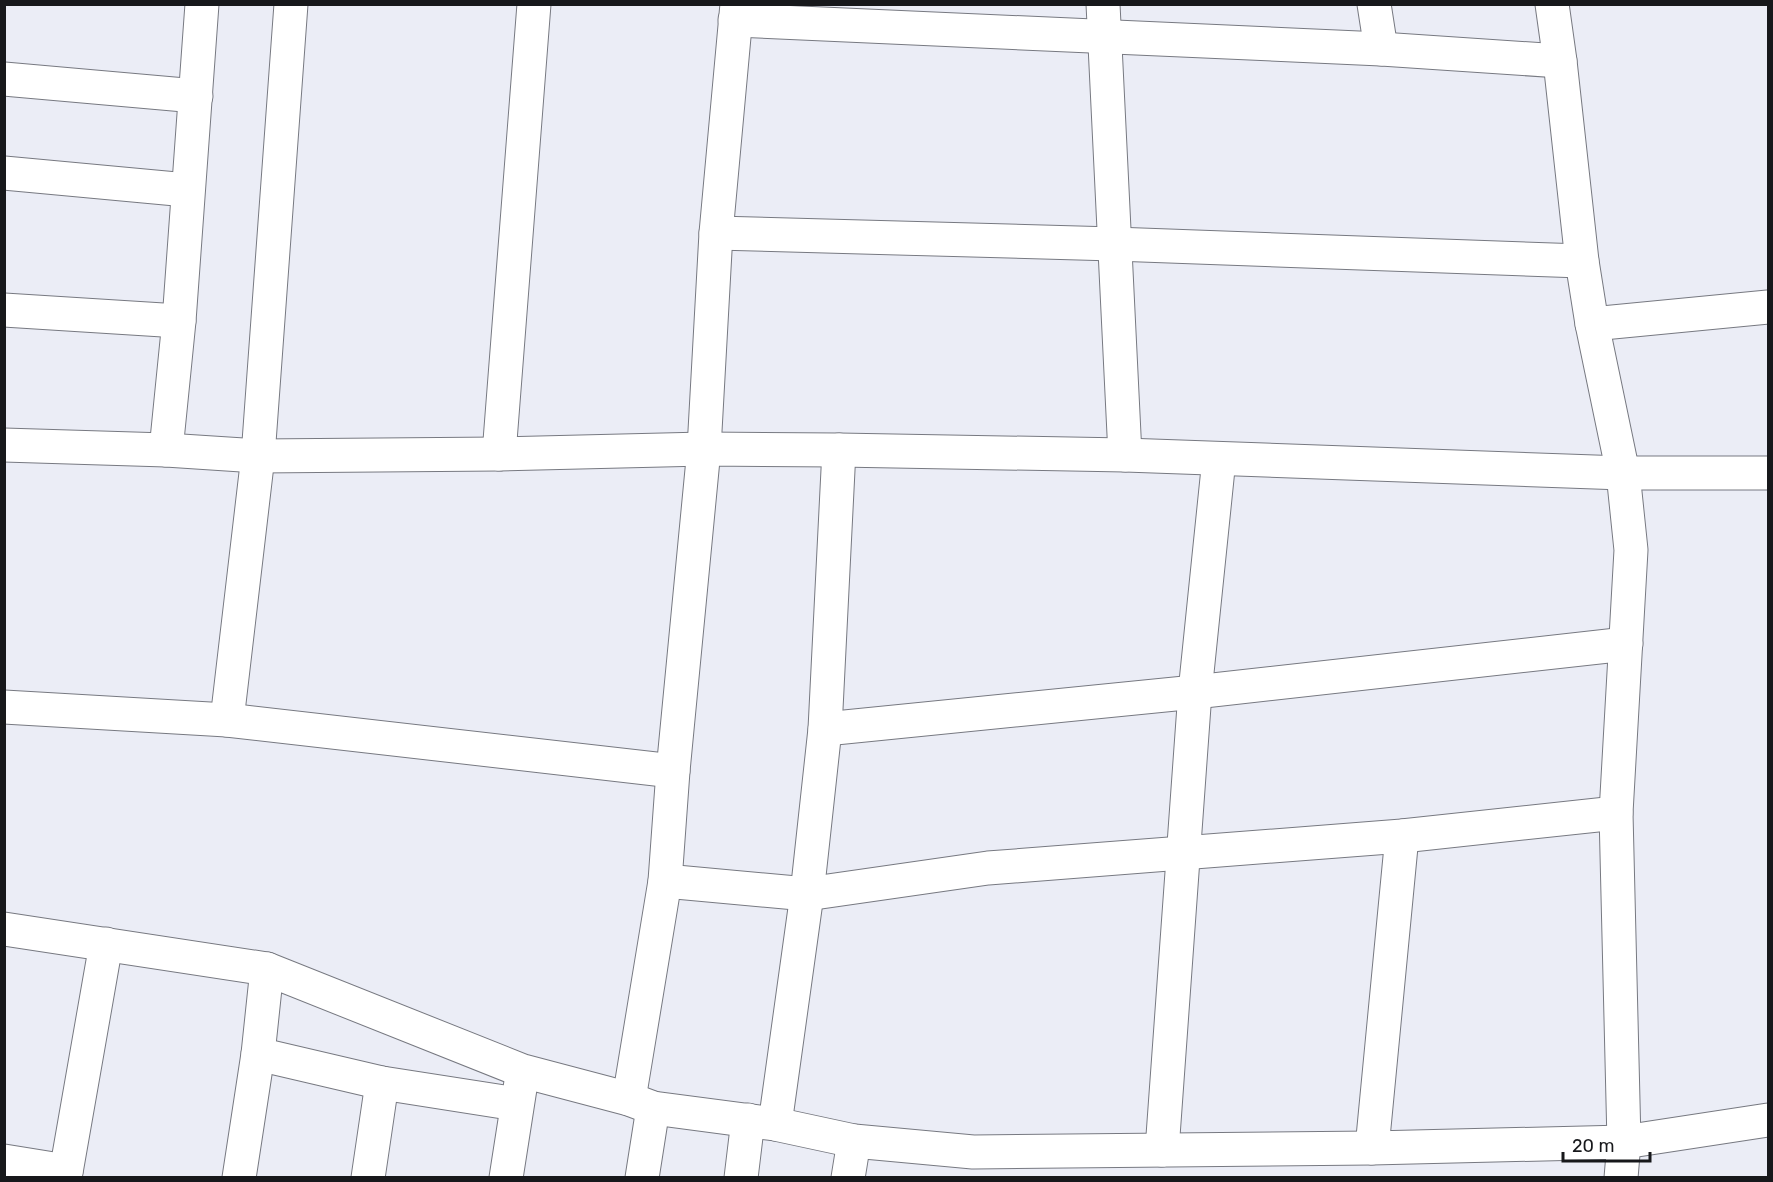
<svg xmlns="http://www.w3.org/2000/svg" width="1773" height="1182" font-family="Rubik,sans-serif">
<style>
.lines{fill:none;stroke-linecap:round;stroke-linejoin:round}
.street-casing{stroke:#777981;stroke-width:35}
.street{stroke:#fff;stroke-width:33}
</style>
<rect width="100%" height="100%" fill="#ebedf6"/>
<g class="lines">
<g class="street-casing">
<g id="street">
<polyline points="1103,4 1125,455"/>
<polyline points="1374,4 1381,49"/>
<polyline points="1552,4 1560,61 1582,261 1592,324 1623,473 1631,550 1616,813 1624,1142 1621,1178"/>
<polyline points="735,20 1381,49 1560,61"/>
<polyline points="4,79 196,96"/>
<polyline points="4,173 187,190"/>
<polyline points="716,233 1114,244 1582,261"/>
<polyline points="4,310 179,321"/>
<polyline points="1592,324 1768,307"/>
<polyline points="4,445 166,450 258,456 499,454 704,449 839,450 1125,455 1623,473 1768,473"/>
<polyline points="166,450 179,321 202,4"/>
<polyline points="499,454 534,4"/>
<polyline points="4,707 227,720 673,771"/>
<polyline points="227,720 258,456 291,4"/>
<polyline points="825,729 1195,692 1626,644"/>
<polyline points="665,881 807,894 988,868 1402,836 1616,813"/>
<polyline points="4,929 267,969 523,1071 629,1099 653,1108 775,1124 854,1141 973,1152 1372,1148 1624,1142 1768,1120"/>
<polyline points="258,1054 382,1083 516,1104"/>
<polyline points="629,1099 665,881 673,771 704,449 716,233 737,4"/>
<polyline points="775,1124 807,894 825,729 839,450"/>
<polyline points="1372,1148 1402,836"/>
<polyline points="1162,1150 1195,692 1219,459"/>
<polyline points="4,1161 66,1171"/>
<polyline points="65,1178 106,944"/>
<polyline points="239,1178 258,1054 267,969"/>
<polyline points="368,1178 382,1083"/>
<polyline points="506,1178 521,1082"/>
<polyline points="642,1178 653,1108"/>
<polyline points="741,1178 748,1120"/>
<polyline points="848,1178 854,1141"/>
</g>
</g>
<use href="#street" class="street"/>
</g>
<rect width="1773" height="1182" fill="none" stroke="#17181b" stroke-width="12"/>
<path d="M1563 1152v9h87v-9" fill="none" stroke="#17181b" stroke-width="3"/>
<text x="1572" y="1152" font-size="18" fill="#17181b" stroke="#ffffff" stroke-width="4.5" paint-order="stroke">20 m</text>
</svg>
